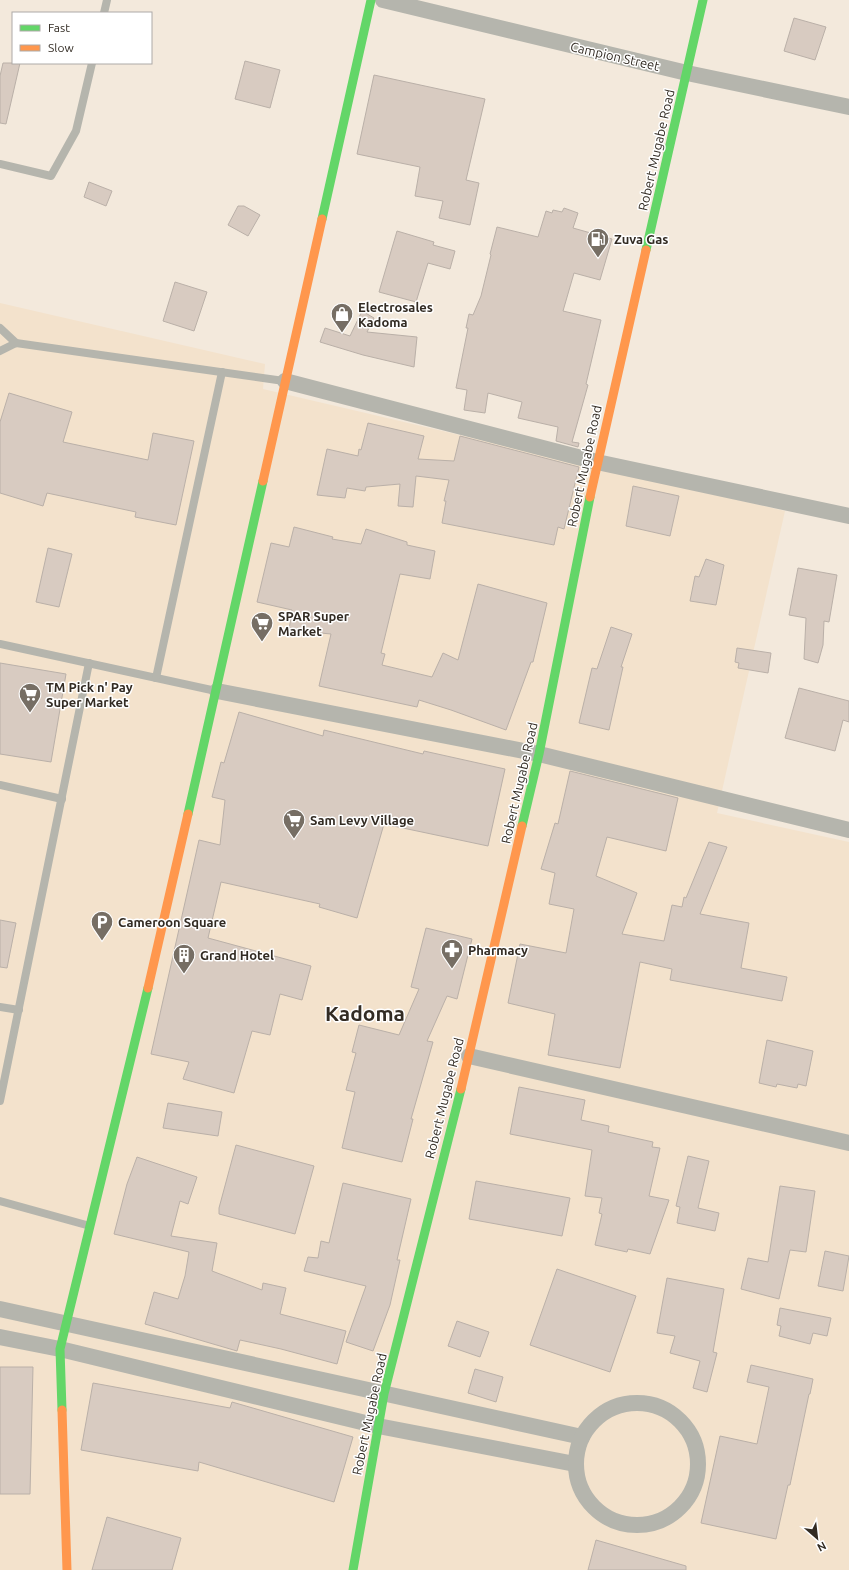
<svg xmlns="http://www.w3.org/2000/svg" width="849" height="1570" font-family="Ubuntu,sans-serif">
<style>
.built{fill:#f3e2cc}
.building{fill:#d8cbc1;stroke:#bab0a8}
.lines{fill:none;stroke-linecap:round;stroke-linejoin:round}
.lane{stroke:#b5b5ad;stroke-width:8}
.street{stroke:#b5b5ad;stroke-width:16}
.fast{stroke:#63d668;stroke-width:9}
.slow{stroke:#ff974d;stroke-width:9}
.labels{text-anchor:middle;stroke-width:3;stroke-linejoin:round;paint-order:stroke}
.street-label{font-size:13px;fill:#322b23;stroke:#fff}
.poi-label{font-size:13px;font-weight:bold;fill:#322b23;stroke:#fff;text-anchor:start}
.town-label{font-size:21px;font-weight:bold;fill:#322b23;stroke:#fff}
</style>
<rect width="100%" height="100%" fill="#f3e9dc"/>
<polygon class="built" points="0,303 265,364 263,389 785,511 717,813 849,842 849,1570 0,1570"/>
<g class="building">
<polygon points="794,18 826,27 815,60 784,51"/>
<polygon points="245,61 280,70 270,108 235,99"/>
<polygon points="3,63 20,63 6,124 0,123 0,76"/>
<polygon points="374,75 485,99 466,180 479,183 470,225 439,218 443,201 415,196 420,167 357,154"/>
<polygon points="89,182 112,191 106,206 84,197"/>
<polygon points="238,206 244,206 260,215 248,236 228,225"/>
<polygon points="564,208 578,213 573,228 612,239 600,280 574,273 563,311 601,320 586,384 588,385 572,442 579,443 578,447 556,441 558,427 518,418 522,402 488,393 485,413 464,410 467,390 456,388 468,328 466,328 469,314 473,315 481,296 491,255 490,254 497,227 538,237 546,211 552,213 553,210 562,212"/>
<polygon points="397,231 434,242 433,245 455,251 450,269 428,263 416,302 379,292"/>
<polygon points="175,282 207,292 194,331 163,321"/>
<polygon points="362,311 374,318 367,332 417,337 414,367 363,355 320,342 325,328 350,336"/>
<polygon points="9,393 72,412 63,442 148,460 153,433 194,441 176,525 135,517 136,512 47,493 43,506 0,493 0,422"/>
<polygon points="368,423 424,436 418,459 454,461 460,436 579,467 564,529 558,527 554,545 442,523 446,501 444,501 449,480 416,476 413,507 398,506 400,484 366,487 365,491 347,488 345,498 317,495 327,449 358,456 359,449 361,450"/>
<polygon points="633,486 679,496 670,536 626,526"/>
<polygon points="294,527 333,537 332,539 361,544 366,529 407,542 407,545 435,551 430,579 400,574 381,653 385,654 382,665 432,677 443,653 458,660 478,584 547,603 533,662 531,662 506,730 451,710 419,700 417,707 319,686 331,634 289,630 292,610 257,602 271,543 289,547"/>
<polygon points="48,548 72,554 59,607 36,602"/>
<polygon points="706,559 724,565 716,605 690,601 695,576 699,577"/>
<polygon points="798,568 837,575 829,622 824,621 823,645 818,663 804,659 806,618 789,615"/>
<polygon points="611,627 632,634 621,667 623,667 609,730 579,723 592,668 597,669"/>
<polygon points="737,648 771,653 768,673 738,668 739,663 735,662"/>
<polygon points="0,663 66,674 51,762 0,754"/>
<polygon points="799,688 849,701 849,722 843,720 835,751 785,738"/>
<polygon points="239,712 323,736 324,730 423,754 424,751 505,769 488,846 384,824 357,918 319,907 320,904 221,882 208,938 311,966 302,1000 280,994 270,1035 252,1031 234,1093 183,1079 189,1062 151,1054 199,840 220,845 225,800 212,797 221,762 224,763"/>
<polygon points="570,771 678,798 666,851 607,837 596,876 637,893 622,934 664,941 672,905 682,907 684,897 686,898 709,842 727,847 700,914 749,923 741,968 787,977 782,1001 670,980 672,969 640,962 620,1068 548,1055 555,1014 508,1003 520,944 566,953 574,909 549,904 555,873 541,869 555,823 558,824"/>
<polygon points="0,920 16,923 7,968 0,967"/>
<polygon points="426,928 472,939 457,999 447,996 427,1041 433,1042 411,1119 413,1119 402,1162 342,1148 355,1092 346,1090 356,1053 352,1052 359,1025 399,1035 419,989 411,987"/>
<polygon points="767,1040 813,1051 806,1086 798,1084 797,1088 777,1084 776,1087 759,1083"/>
<polygon points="519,1087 585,1100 581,1120 609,1126 608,1132 653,1142 652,1147 660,1148 649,1196 669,1200 650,1254 628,1249 627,1252 595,1245 602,1214 599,1213 602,1198 585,1196 592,1150 510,1134"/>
<polygon points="168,1103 222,1112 218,1136 163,1128"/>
<polygon points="236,1145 314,1166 295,1234 219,1214 219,1208"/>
<polygon points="688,1156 709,1161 698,1208 719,1213 715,1231 677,1223 680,1207 676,1206"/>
<polygon points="137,1157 197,1177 188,1204 180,1201 171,1236 217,1243 212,1271 262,1290 263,1283 286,1288 280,1314 346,1331 337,1364 281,1349 240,1340 237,1351 145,1324 154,1292 178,1299 185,1276 189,1252 114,1234 127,1184"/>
<polygon points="476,1181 570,1198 562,1236 469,1219"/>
<polygon points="343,1183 411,1199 397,1260 400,1260 390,1305 373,1351 346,1342 366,1286 304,1271 308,1257 318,1258 321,1241 329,1243"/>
<polygon points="780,1186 815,1191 806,1252 790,1250 779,1299 741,1289 748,1258 768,1262"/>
<polygon points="825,1251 849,1256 843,1291 818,1286"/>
<polygon points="557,1269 636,1296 610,1372 530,1345"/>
<polygon points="667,1278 724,1289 713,1352 717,1353 707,1392 693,1388 700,1361 670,1353 675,1336 657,1333"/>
<polygon points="780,1308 831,1318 827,1336 813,1333 810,1344 779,1336 781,1326 777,1325"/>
<polygon points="457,1321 489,1332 480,1357 448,1346"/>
<polygon points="751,1365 813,1379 810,1394 809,1394 790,1485 788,1485 776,1539 701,1523 720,1436 757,1444 769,1387 747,1382"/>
<polygon points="0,1367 33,1367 30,1494 0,1494"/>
<polygon points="475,1369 503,1377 496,1402 468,1393"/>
<polygon points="93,1383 230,1408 232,1402 353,1437 334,1502 199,1462 198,1471 81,1450"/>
<polygon points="107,1517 181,1538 172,1570 92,1570"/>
<polygon points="596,1540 686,1566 686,1570 588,1570"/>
</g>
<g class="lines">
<g class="lane">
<polyline points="104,13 107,0"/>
<polyline points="0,164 51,176 76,131 92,63"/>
<polyline points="0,328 16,343"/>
<polyline points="0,351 16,343 284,381"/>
<polyline points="0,644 216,691"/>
<polyline points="156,678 222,372"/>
<polyline points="0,785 62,799"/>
<polyline points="0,1007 19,1010"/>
<polyline points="0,1101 89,663"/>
<polyline points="0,1201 90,1226"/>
</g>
<g class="street">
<polyline points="383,0 687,73 849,107"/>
<polyline points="285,381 597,462 849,516"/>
<polyline points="217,691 539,754 849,830"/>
<polyline points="469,1056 849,1143"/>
<polyline points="0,1309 582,1437"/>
<polyline points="0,1337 60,1349 378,1426 575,1464"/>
<circle cx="637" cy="1464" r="61"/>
</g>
<g class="fast">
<polyline points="322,219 371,0"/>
<polyline points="646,250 703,0"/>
<polyline points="188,814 263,481"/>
<polyline points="522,826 539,754 590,497"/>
<polyline points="62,1410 60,1349 148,988"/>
<polyline points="353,1570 384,1394 461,1089"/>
</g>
<g class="slow">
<polyline points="263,481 322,219"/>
<polyline points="590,497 646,250"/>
<polyline points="148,988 188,814"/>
<polyline points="461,1089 522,826"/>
<polyline points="62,1410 67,1570"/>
</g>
</g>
<defs>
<g id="fuel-pin" transform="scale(1.15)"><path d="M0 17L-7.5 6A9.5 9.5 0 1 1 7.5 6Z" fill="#766e64" stroke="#fff"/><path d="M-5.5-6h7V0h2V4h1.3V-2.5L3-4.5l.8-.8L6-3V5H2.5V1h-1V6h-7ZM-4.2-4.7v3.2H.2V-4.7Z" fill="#fff"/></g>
<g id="shop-pin" transform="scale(1.15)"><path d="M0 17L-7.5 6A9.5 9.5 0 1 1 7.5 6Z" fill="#766e64" stroke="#fff"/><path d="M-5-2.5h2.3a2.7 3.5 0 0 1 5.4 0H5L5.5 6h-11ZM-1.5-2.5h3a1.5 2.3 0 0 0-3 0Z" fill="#fff"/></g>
<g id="supermarket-pin" transform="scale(1.15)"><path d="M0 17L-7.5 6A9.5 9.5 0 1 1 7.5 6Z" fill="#766e64" stroke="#fff"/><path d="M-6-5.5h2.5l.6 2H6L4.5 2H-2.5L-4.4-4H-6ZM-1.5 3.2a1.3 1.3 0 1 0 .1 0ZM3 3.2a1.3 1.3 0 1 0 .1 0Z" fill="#fff"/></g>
<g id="parking-pin" transform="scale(1.15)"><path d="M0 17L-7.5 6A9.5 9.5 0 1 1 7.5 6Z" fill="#766e64" stroke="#fff"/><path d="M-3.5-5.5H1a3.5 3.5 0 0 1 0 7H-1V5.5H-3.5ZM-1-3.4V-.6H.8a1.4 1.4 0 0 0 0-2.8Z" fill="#fff"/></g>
<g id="pharmacy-pin" transform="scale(1.15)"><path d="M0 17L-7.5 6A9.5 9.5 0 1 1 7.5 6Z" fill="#766e64" stroke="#fff"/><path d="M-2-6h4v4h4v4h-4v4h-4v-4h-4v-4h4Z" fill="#fff"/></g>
<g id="building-pin" transform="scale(1.15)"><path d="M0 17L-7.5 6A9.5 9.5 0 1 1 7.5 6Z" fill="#766e64" stroke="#fff"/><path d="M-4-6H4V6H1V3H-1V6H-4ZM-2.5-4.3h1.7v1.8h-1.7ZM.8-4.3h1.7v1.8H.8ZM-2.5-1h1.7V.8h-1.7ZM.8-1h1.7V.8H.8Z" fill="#fff"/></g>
</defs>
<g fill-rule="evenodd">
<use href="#fuel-pin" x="598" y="239"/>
<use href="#shop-pin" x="342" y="314"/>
<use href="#supermarket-pin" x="262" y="623"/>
<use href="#supermarket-pin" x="30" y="694"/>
<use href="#supermarket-pin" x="294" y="820"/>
<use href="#parking-pin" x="102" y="922"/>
<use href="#pharmacy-pin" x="452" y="950"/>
<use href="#building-pin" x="184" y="955"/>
</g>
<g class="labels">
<g class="street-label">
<text transform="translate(615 56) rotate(13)" y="5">Campion Street</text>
<text transform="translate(656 150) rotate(-77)" y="5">Robert Mugabe Road</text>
<text transform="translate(584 466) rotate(-78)" y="5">Robert Mugabe Road</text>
<text transform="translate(519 783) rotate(-77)" y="5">Robert Mugabe Road</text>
<text transform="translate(444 1098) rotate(-76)" y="5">Robert Mugabe Road</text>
<text transform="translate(369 1414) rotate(-78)" y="5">Robert Mugabe Road</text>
</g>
<g class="poi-label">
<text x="614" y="244">Zuva Gas</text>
<text x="358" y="312">Electrosales<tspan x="358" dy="15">Kadoma</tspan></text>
<text x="278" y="621">SPAR Super<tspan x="278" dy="15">Market</tspan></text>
<text x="46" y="692">TM Pick n' Pay<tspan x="46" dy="15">Super Market</tspan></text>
<text x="310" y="825">Sam Levy Village</text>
<text x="118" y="927">Cameroon Square</text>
<text x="468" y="955">Pharmacy</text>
<text x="200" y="960">Grand Hotel</text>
</g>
<g class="town-label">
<text x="365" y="1021">Kadoma</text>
</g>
</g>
<rect x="12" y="12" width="140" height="52" fill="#ffffff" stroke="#adaaa7"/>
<rect x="20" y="25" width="20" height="6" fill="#63d668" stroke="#adaaa7"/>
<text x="48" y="32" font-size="12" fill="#322b23">Fast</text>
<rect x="20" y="45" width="20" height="6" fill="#ff974d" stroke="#adaaa7"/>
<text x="48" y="52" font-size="12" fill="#322b23">Slow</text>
<g transform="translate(817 1538) rotate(152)" stroke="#ffffff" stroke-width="3" paint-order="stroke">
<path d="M0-3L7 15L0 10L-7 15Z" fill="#322b23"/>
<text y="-6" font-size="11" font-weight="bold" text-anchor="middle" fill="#322b23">N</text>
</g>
</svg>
